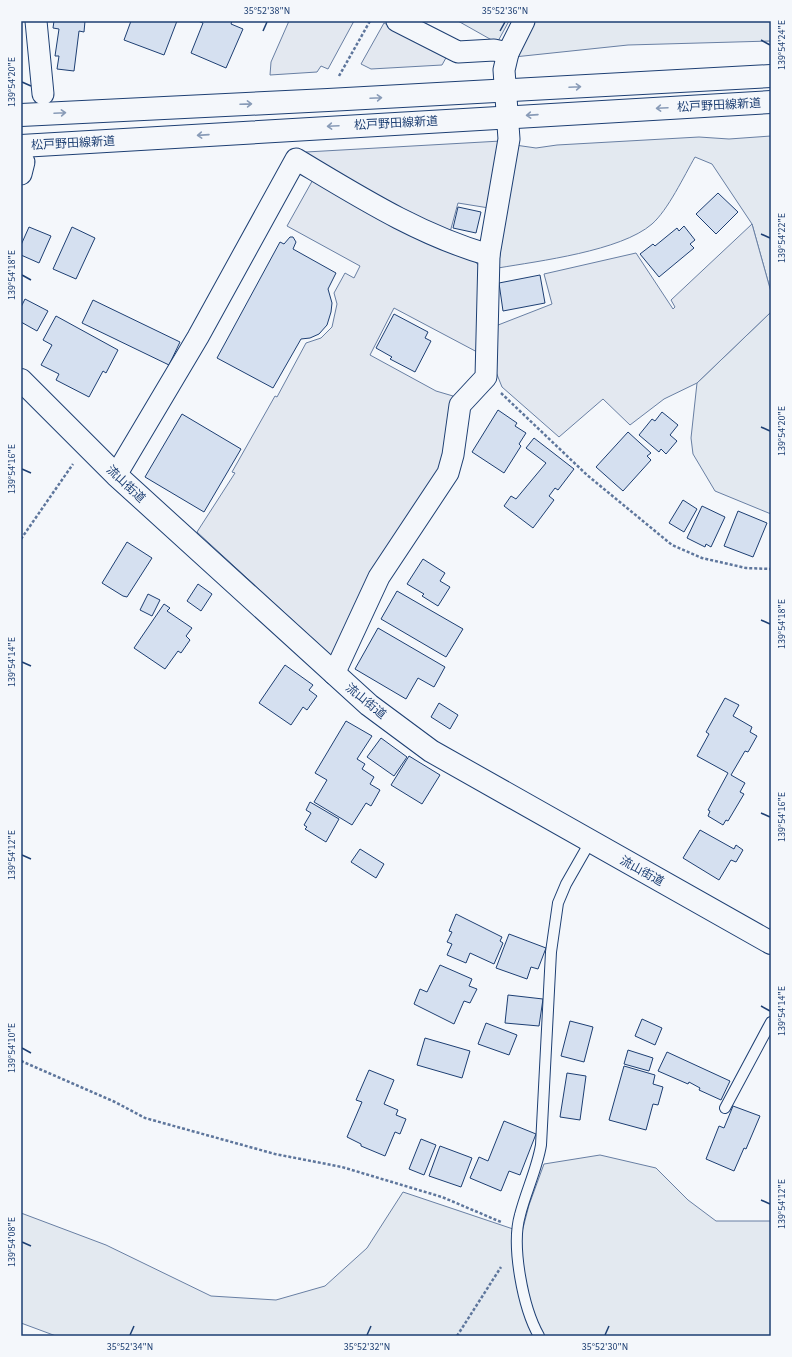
<svg xmlns="http://www.w3.org/2000/svg" width="792" height="1357" font-family="'Source Sans 3','Noto Sans JP',sans-serif">
<style>
.green{fill:#e3e9f0;stroke:#687fa3}
.parking{fill:#e3e8f0;stroke:#687fa3}
.building{fill:#d5e0f0;stroke:#1d3f73}
.lines{fill:none;stroke-linecap:round;stroke-linejoin:round}
.service-casing{stroke:#1d3f73;stroke-width:12}
.minor-casing{stroke:#1d3f73;stroke-width:23}
.primary-casing{stroke:#1d3f73;stroke-width:24}
.path{stroke:#5e769c;stroke-width:2.5;stroke-dasharray:3 2;stroke-linecap:butt}
.service{stroke:#f4f7fb;stroke-width:10}
.minor{stroke:#f4f7fb;stroke-width:21}
.primary{stroke:#f4f7fb;stroke-width:22}
.oneway{stroke:#889bb7}
.ticks{fill:none;stroke:#1d3f73;stroke-width:1.5}
.labels{text-anchor:middle;stroke-width:3;stroke-linejoin:round;paint-order:stroke}
.street-label{font-size:12px;fill:#1d3f73;stroke:#f4f7fb}
.neatline{fill:none;stroke:#1d3f73;stroke-width:1.5}
.ticks-label{font-size:10px;text-anchor:middle;fill:#1d3f73}
</style>
<rect width="100%" height="100%" fill="#f4f7fb"/>
<g class="green">
<polygon points="458,21 509,21 497,43"/>
<polygon points="534,21 771,21 771,41 628,45 514,57"/>
<path d="M771 136V292L752 224 712 164 695 157C684 176 668 210 652 224 621 251 539 261 498 268L515 145 536 148 557 145 699 137 729 139Z"/>
<polygon points="771,312 771,514 715,491 693,454 691,438 697,383"/>
<polygon points="600,1155 656,1168 688,1200 716,1221 771,1221 771,1336 56,1336 21,1323 21,1213 106,1245 211,1296 276,1300 325,1286 367,1248 403,1192 522,1232 529,1205 544,1164"/>
</g>
<g class="parking">
<polygon points="289,21 354,21 328,69 321,66 317,72 270,75 271,62"/>
<polygon points="384,23 447,56 442,65 371,69 361,64"/>
<polygon points="501,141 489,208 458,203 449,236 303,157 306,152"/>
<polygon points="315,176 470,256 481,268 479,353 394,308 370,355 436,391 453,396 445,464 336,660 197,532 235,473 232,472 275,396 277,397 306,343 321,338 332,327 337,304 334,293 345,273 354,278 360,266 287,226"/>
<polygon points="752,224 771,292 771,312 697,383 664,399 630,425 603,399 559,437 502,387 496,372 493,327 552,304 544,274 636,253 673,309 675,307 671,300"/>
</g>
<g class="building">
<polygon points="54,21 85,21 84,32 79,31 74,71 57,69 59,56 55,56 59,29 53,28"/>
<polygon points="131,21 177,21 164,55 124,40"/>
<polygon points="198,21 232,21 231,24 243,29 226,68 191,53 203,23"/>
<polygon points="718,193 738,212 716,234 696,214"/>
<polygon points="458,207 481,212 476,233 453,228"/>
<polygon points="684,226 695,240 690,244 694,248 659,277 640,254 653,244 655,246 677,228 679,231"/>
<polygon points="29,227 51,236 39,263 21,255 21,245"/>
<polygon points="72,227 95,238 76,279 53,269"/>
<polygon points="290,237 293,237 296,242 293,249 336,273 328,289 332,303 331,312 327,325 319,334 310,338 301,339 273,388 217,358 280,242 284,244"/>
<polygon points="540,275 545,303 503,311 499,283"/>
<polygon points="25,299 48,311 37,331 21,322 21,307"/>
<polygon points="93,300 180,342 169,365 82,323"/>
<polygon points="394,314 428,332 425,338 431,341 415,372 390,359 392,357 376,348"/>
<polygon points="56,316 118,350 106,373 103,371 89,397 56,380 59,374 41,365 52,345 43,340"/>
<polygon points="498,410 517,423 515,426 526,433 519,444 521,446 504,473 472,452"/>
<polygon points="662,412 678,425 670,435 677,441 666,454 661,449 659,452 639,435 652,419 655,421"/>
<polygon points="182,414 241,449 204,512 145,477"/>
<polygon points="628,432 651,453 647,456 651,460 623,491 596,467"/>
<polygon points="534,438 574,469 558,490 555,488 549,496 554,500 533,528 504,506 511,496 516,499 546,463 526,448"/>
<polygon points="683,500 697,509 684,532 669,523"/>
<polygon points="702,506 725,517 711,547 706,544 705,547 687,538"/>
<polygon points="738,511 767,523 753,557 724,546"/>
<polygon points="127,542 152,558 127,597 123,596 102,583"/>
<polygon points="423,559 445,573 440,581 450,587 438,606 422,596 424,594 407,584"/>
<polygon points="198,584 212,594 201,611 187,601"/>
<polygon points="397,591 463,629 446,657 381,619"/>
<polygon points="148,594 160,600 152,616 140,610"/>
<polygon points="164,604 170,608 167,611 192,628 186,636 190,640 181,653 178,651 165,669 134,648"/>
<polygon points="378,628 445,667 434,687 418,678 406,699 355,669"/>
<polygon points="285,665 313,685 309,690 317,696 307,710 303,707 291,725 259,703"/>
<polygon points="725,698 739,705 733,716 752,727 750,732 757,736 748,752 745,751 731,775 745,783 740,792 744,794 728,821 726,820 723,825 708,816 710,811 708,810 728,773 697,756 709,734 706,732"/>
<polygon points="439,703 458,715 450,729 431,717"/>
<polygon points="346,721 372,736 357,759 365,764 362,769 374,777 370,784 380,790 371,806 366,803 352,825 314,802 327,780 315,773"/>
<polygon points="381,738 407,757 394,776 367,757"/>
<polygon points="409,756 440,775 422,804 391,785"/>
<polygon points="310,802 339,819 326,842 305,829 307,827 304,825 311,813 306,810"/>
<polygon points="700,830 734,849 736,845 743,850 736,862 731,860 719,880 683,858"/>
<polygon points="360,849 384,864 376,878 351,862"/>
<polygon points="456,914 502,937 500,941 503,943 494,964 470,953 466,963 447,955 452,944 447,942 452,932 449,931"/>
<polygon points="509,934 546,948 538,969 531,967 527,979 496,968"/>
<polygon points="440,965 472,979 469,986 477,989 470,1003 464,1001 454,1024 414,1004 420,989 427,992"/>
<polygon points="508,995 543,999 539,1026 505,1023"/>
<polygon points="642,1019 662,1028 655,1045 635,1036"/>
<polygon points="570,1021 593,1027 584,1062 561,1056"/>
<polygon points="486,1023 517,1035 509,1055 478,1044"/>
<polygon points="425,1038 470,1051 462,1078 417,1065"/>
<polygon points="628,1050 653,1058 649,1071 624,1064"/>
<polygon points="667,1052 730,1081 721,1100 699,1090 700,1088 689,1082 688,1084 658,1071"/>
<polygon points="624,1066 655,1075 653,1084 663,1087 658,1105 653,1104 646,1130 609,1120"/>
<polygon points="369,1070 394,1080 384,1104 398,1110 396,1115 406,1119 400,1134 395,1132 385,1156 361,1146 361,1144 347,1137 362,1102 356,1100"/>
<polygon points="567,1073 586,1076 580,1120 560,1117"/>
<polygon points="733,1106 760,1116 746,1149 744,1148 734,1171 706,1159 719,1126 724,1128"/>
<polygon points="504,1121 536,1134 520,1175 509,1171 501,1191 470,1178 479,1157 488,1161"/>
<polygon points="421,1139 436,1145 424,1175 409,1169"/>
<polygon points="440,1146 472,1158 461,1187 429,1176"/>
</g>
<g class="lines">
<g class="service-casing">
<g id="service">
<polyline points="725,1108 771,1022"/>
<path d="M539 1336C523 1308 511 1246 520 1215 526 1191 537 1169 541 1145L551 952 558 903 566 884 590 842"/>
</g>
</g>
<g class="minor-casing">
<g id="minor">
<polyline points="36,21 43,94"/>
<polyline points="397,21 458,52 494,50 508,53 524,21"/>
<polyline points="21,174 24,162"/>
<path d="M116 475 198 337 296 159C358 196 419 235 489 255"/>
<polyline points="334,674 379,577 448,473 453,455 460,405 486,377 489,255 509,139 504,70 508,53"/>
</g>
</g>
<g class="primary-casing">
<g id="primary">
<polyline points="21,115 328,100 771,76"/>
<polyline points="21,146 771,102"/>
<polyline points="21,380 116,475 369,705 431,751 771,943"/>
</g>
</g>
<g class="path">
<polyline points="339,76 370,21"/>
<polyline points="501,393 587,475 672,545 702,558 746,568 771,569"/>
<polyline points="21,539 73,464"/>
<polyline points="21,1061 115,1102 145,1118 275,1154 342,1167 442,1197 501,1222"/>
<polyline points="457,1336 501,1267"/>
</g>
<use href="#service" class="service"/>
<use href="#minor" class="minor"/>
<use href="#primary" class="primary"/>
</g>
<defs><path id="oneway-shaft" d="M-6 0H5M1.5-3L5.5 0L1.5 3" fill="none" stroke-width="1.6" stroke-linecap="round" stroke-linejoin="round"/></defs>
<g class="oneway">
<use href="#oneway-shaft" transform="translate(575 87) rotate(-3)"/>
<use href="#oneway-shaft" transform="translate(376 98) rotate(-3)"/>
<use href="#oneway-shaft" transform="translate(246 104) rotate(-2)"/>
<use href="#oneway-shaft" transform="translate(662 108) rotate(177)"/>
<use href="#oneway-shaft" transform="translate(60 113) rotate(-3)"/>
<use href="#oneway-shaft" transform="translate(532 115) rotate(176)"/>
<use href="#oneway-shaft" transform="translate(333 126) rotate(177)"/>
<use href="#oneway-shaft" transform="translate(203 135) rotate(176)"/>
</g>
<path class="ticks" d="M263 31 267 22M500 31 505 22M761 40 770 45M22 82 31 86M761 234 770 238M22 275 31 280M761 427 770 431M22 469 31 473M761 620 770 624M22 662 31 666M761 813 770 817M22 855 31 859M761 1006 770 1011M22 1048 31 1053M761 1200 770 1204M22 1242 31 1246M130 1335 134 1326M367 1335 371 1326M605 1335 609 1326"/>
<g class="labels">
<g class="street-label">
<text transform="translate(719 105) rotate(-3)" y="4">松戸野田線新道</text>
<text transform="translate(396 123) rotate(-3)" y="4">松戸野田線新道</text>
<text transform="translate(73 143) rotate(-3)" y="4">松戸野田線新道</text>
<text transform="translate(126 484) rotate(43)" y="4">流山街道</text>
<text transform="translate(366 701) rotate(39)" y="4">流山街道</text>
<text transform="translate(642 871) rotate(29)" y="4">流山街道</text>
</g>
</g>
<rect width="792" height="1357" fill="none" stroke="#f4f7fb" stroke-width="44"/>
<rect x="22" y="22" width="748" height="1313" class="neatline"/>
<g class="ticks-label">
<text x="267" y="14">35°52'38"N</text>
<text x="505" y="14">35°52'36"N</text>
<text transform="translate(781 45) rotate(-90)" y="4">139°54'24"E</text>
<text transform="translate(11 82) rotate(-90)" y="4">139°54'20"E</text>
<text transform="translate(781 238) rotate(-90)" y="4">139°54'22"E</text>
<text transform="translate(11 275) rotate(-90)" y="4">139°54'18"E</text>
<text transform="translate(781 431) rotate(-90)" y="4">139°54'20"E</text>
<text transform="translate(11 469) rotate(-90)" y="4">139°54'16"E</text>
<text transform="translate(781 624) rotate(-90)" y="4">139°54'18"E</text>
<text transform="translate(11 662) rotate(-90)" y="4">139°54'14"E</text>
<text transform="translate(781 817) rotate(-90)" y="4">139°54'16"E</text>
<text transform="translate(11 855) rotate(-90)" y="4">139°54'12"E</text>
<text transform="translate(781 1011) rotate(-90)" y="4">139°54'14"E</text>
<text transform="translate(11 1048) rotate(-90)" y="4">139°54'10"E</text>
<text transform="translate(781 1204) rotate(-90)" y="4">139°54'12"E</text>
<text transform="translate(11 1242) rotate(-90)" y="4">139°54'08"E</text>
<text x="130" y="1350">35°52'34"N</text>
<text x="367" y="1350">35°52'32"N</text>
<text x="605" y="1350">35°52'30"N</text>
</g>
</svg>
